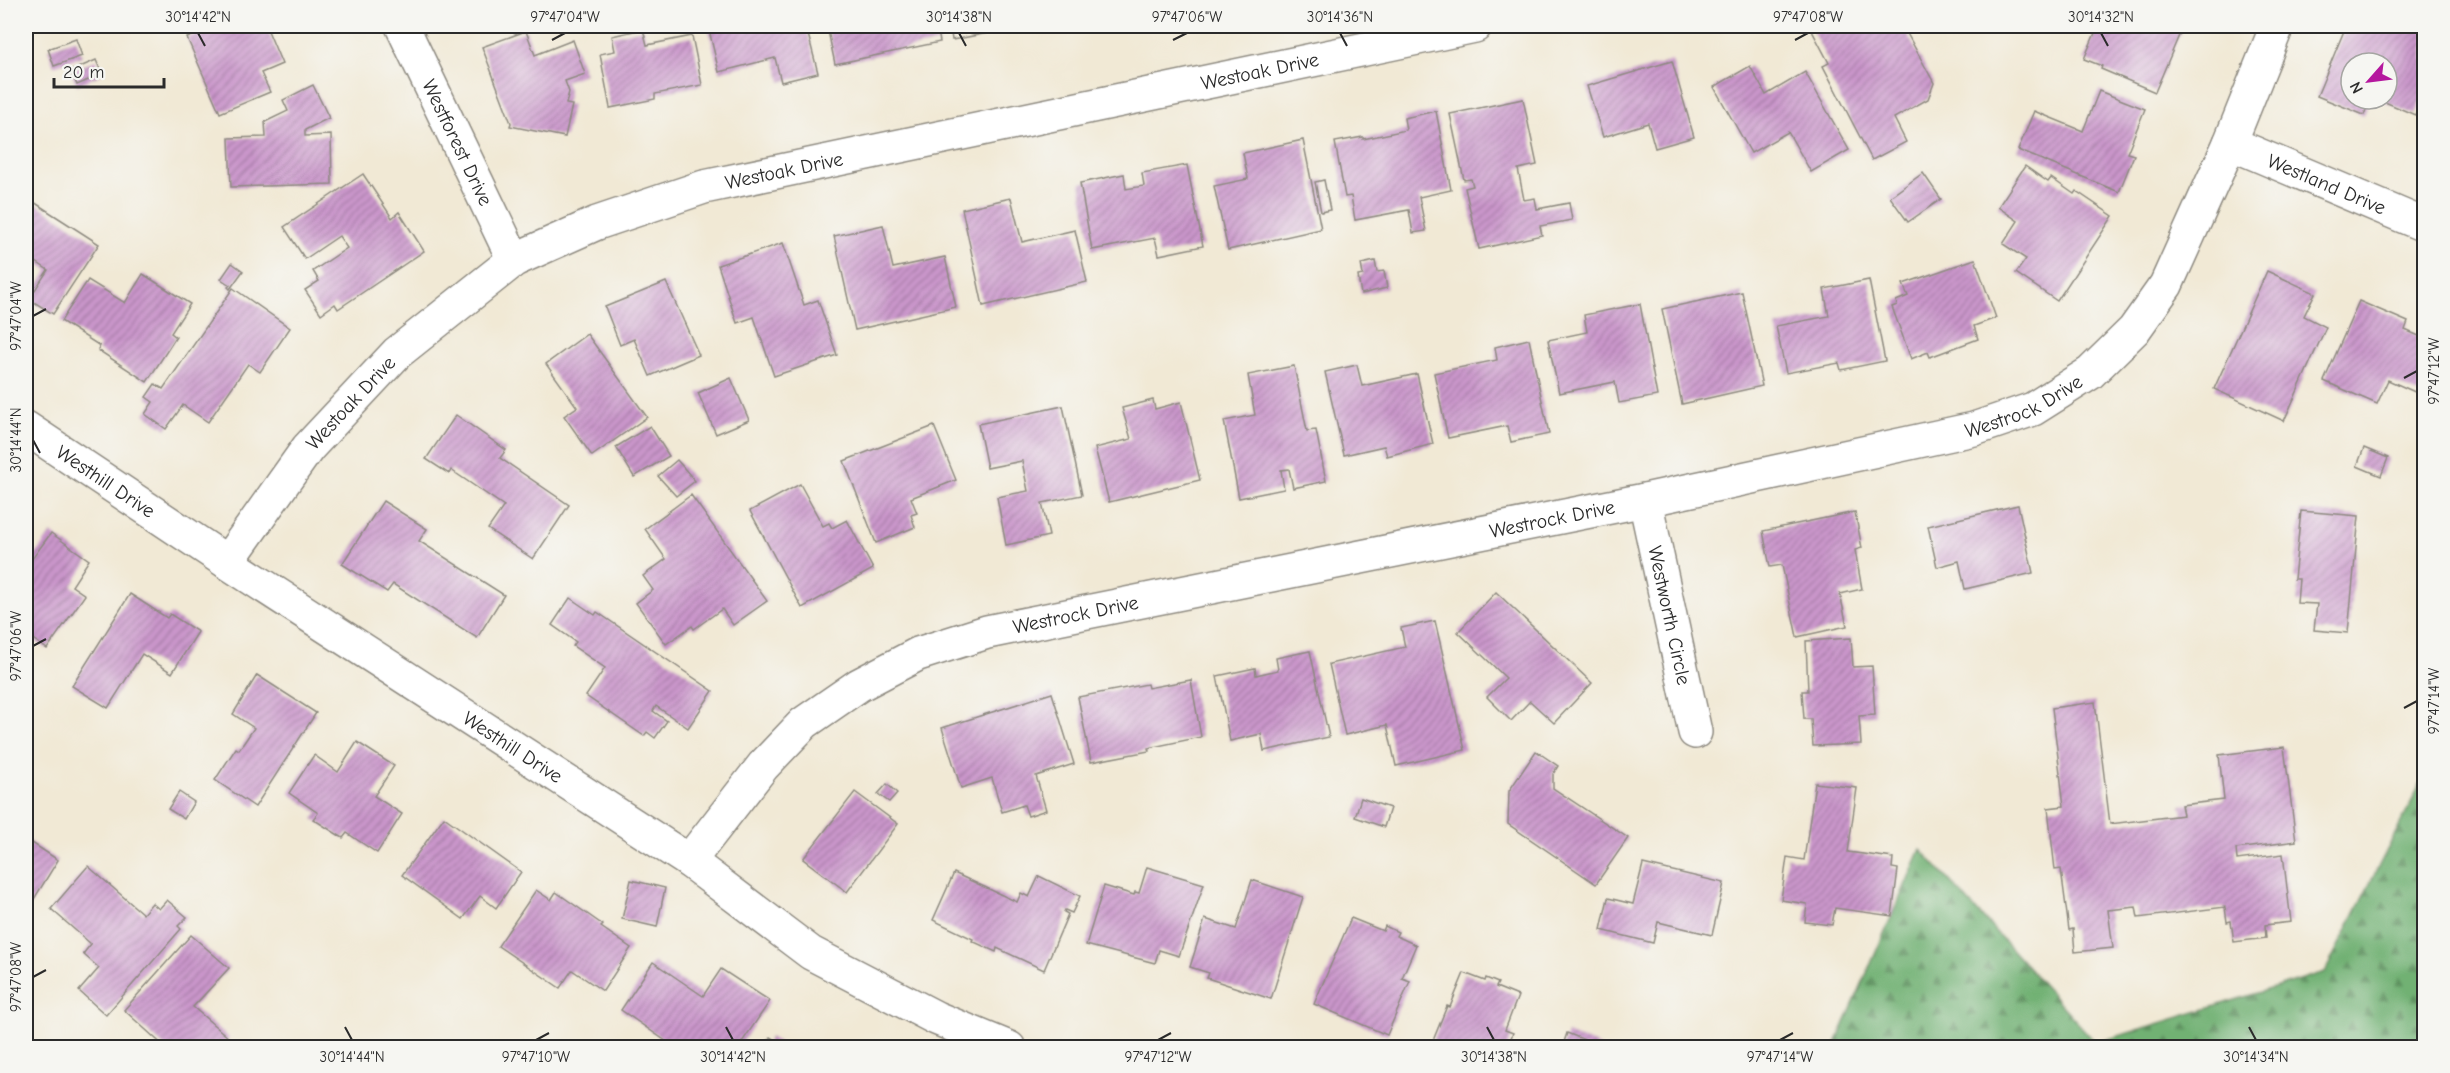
<svg xmlns="http://www.w3.org/2000/svg" width="2450" height="1073" font-family="'Comic Neue',sans-serif">
<style>
.forest{fill:url(#forest-firs);stroke:#4e6e4f;stroke-width:1.5}
.building{fill:url(#building-hatch)}
.lines{fill:none;stroke-linecap:round;stroke-linejoin:round}
.minor-casing{stroke:#8e8a80;stroke-width:36}
.minor{stroke:#fff;stroke-width:33}
.ticks{fill:none;stroke:#2b2b2b;stroke-width:2}
.labels{text-anchor:middle;stroke-width:4.5;stroke-linejoin:round;paint-order:stroke}
.street-label{font-size:20px;fill:#2b2b2b;stroke:#f6f6f2}
.neatline{fill:none;stroke:#2b2b2b;stroke-width:2}
.ticks-label{font-size:15px;text-anchor:middle;fill:#2b2b2b}
</style>
<defs>
<pattern id="forest-firs" width="22" height="20" patternUnits="userSpaceOnUse" patternTransform="scale(1.5)"><rect width="22" height="20" fill="#71b173"/><path d="M5 1l3.5 6h-7zM16 11l3.5 6h-7z" fill="#5d905f"/></pattern>
<pattern id="building-hatch" width="6" height="6" patternUnits="userSpaceOnUse" patternTransform="scale(1.5)"><rect width="6" height="6" fill="#ca96cb"/><path d="M-1 1l2-2M0 6l6-6M5 7l2-2" fill="none" stroke="#a47ba5"/></pattern>
</defs>
<rect width="100%" height="100%" fill="#f6f6f2"/>
<filter id="ink" filterUnits="userSpaceOnUse"><feTurbulence type="fractalNoise" baseFrequency=".0167" numOctaves="2"/><feDisplacementMap in="SourceGraphic" scale="12" xChannelSelector="R" yChannelSelector="G"/><feConvolveMatrix kernelMatrix="1 2 1 2 8 2 1 2 1" color-interpolation-filters="sRGB"/></filter>
<filter id="wash" filterUnits="userSpaceOnUse"><feTurbulence type="fractalNoise" baseFrequency=".008" numOctaves="4" result="noise"/><feDisplacementMap in="SourceGraphic" scale="24" xChannelSelector="R" yChannelSelector="G"/><feGaussianBlur stdDeviation="1.35" result="paint"/><feColorMatrix in="noise" values="0 0 0 0 0 0 0 0 0 0 0 0 0 0 0 0 0 1.4 0 .05"/><feComposite in="paint" operator="in"/></filter>
<g filter="url(#wash)">
<rect width="100%" height="100%" fill="#f1e9d5"/>
<polygon class="forest" points="2424,777 2424,1047 1834,1048 1921,849 2096,1043 2325,972"/>
<g id="blocks">
<g class="building">
<polygon points="216,26 266,26 282,64 261,73 270,92 220,113 187,38"/>
<polygon points="708,26 806,26 818,73 781,82 775,58 719,72"/>
<polygon points="827,26 937,26 940,42 835,64"/>
<polygon points="950,26 1020,26 1020,27 952,40"/>
<polygon points="1812,26 1856,26 1859,31 1869,26 1903,26 1934,83 1928,99 1894,118 1906,142 1872,160 1823,66 1829,63 1810,27"/>
<polygon points="2098,26 2117,31 2120,26 2183,26 2155,92 2101,69 2102,66 2084,59"/>
<polygon points="2346,26 2424,26 2424,93 2415,115 2378,99 2387,99 2387,86 2393,71 2387,69 2387,63 2351,63 2351,99 2370,99 2364,115 2317,96"/>
<polygon points="643,29 647,45 692,36 702,85 655,94 655,99 610,108 600,54 615,51 612,36"/>
<polygon points="526,31 535,55 573,40 585,74 565,81 569,92 566,104 572,105 565,137 510,126 511,123 482,47"/>
<polygon points="76,39 82,56 54,66 48,49"/>
<polygon points="96,60 102,74 77,85 71,71"/>
<polygon points="1672,61 1694,137 1655,148 1648,123 1603,137 1587,86"/>
<polygon points="1750,66 1766,95 1805,72 1849,150 1811,172 1788,132 1751,153 1714,87"/>
<polygon points="313,85 329,118 305,130 305,136 331,135 332,184 231,187 229,138 266,137 265,122 288,111 283,100"/>
<polygon points="2099,91 2145,109 2127,153 2134,155 2119,192 2018,150 2034,111 2083,131"/>
<polygon points="1523,99 1537,165 1518,169 1524,200 1535,198 1537,209 1569,203 1572,220 1540,226 1542,235 1479,249 1465,188 1473,186 1471,179 1464,180 1450,114"/>
<polygon points="1436,111 1451,190 1419,197 1426,231 1413,233 1409,210 1355,220 1351,196 1345,197 1335,142 1363,137 1363,139 1406,130 1404,118"/>
<polygon points="1303,140 1321,229 1228,250 1214,186 1248,179 1243,153"/>
<polygon points="1187,165 1203,246 1159,255 1155,238 1092,250 1080,183 1124,174 1126,189 1144,186 1142,173"/>
<polygon points="2025,166 2048,182 2051,178 2074,194 2076,191 2113,216 2057,301 2016,273 2026,259 2003,244 2018,221 1998,207"/>
<polygon points="1923,173 1941,199 1908,222 1890,197"/>
<polygon points="363,174 392,218 399,212 424,251 338,309 335,304 321,314 305,290 319,281 313,271 347,248 339,236 305,259 284,227"/>
<polygon points="1324,180 1330,210 1321,212 1315,182"/>
<polygon points="26,197 99,244 53,314 29,299 48,270 36,262 26,278"/>
<polygon points="1011,198 1022,242 1075,230 1087,282 983,306 962,209"/>
<polygon points="883,225 893,268 945,257 956,307 855,330 834,236"/>
<polygon points="783,243 804,305 818,300 837,355 774,376 754,317 737,323 718,265"/>
<polygon points="1975,259 1996,318 1974,326 1978,339 1930,357 1928,352 1911,359 1892,307 1897,305 1896,301 1908,296 1903,284"/>
<polygon points="1375,261 1377,272 1384,271 1387,288 1361,294 1358,276 1363,275 1361,264"/>
<polygon points="232,263 243,271 230,289 228,287 230,285 221,279"/>
<polygon points="2267,271 2315,293 2304,316 2326,327 2284,421 2214,389"/>
<polygon points="143,274 190,304 171,333 176,337 147,382 98,350 100,346 61,321 88,280 125,303"/>
<polygon points="1869,280 1885,361 1841,370 1839,363 1786,373 1776,326 1829,316 1824,289"/>
<polygon points="666,282 699,355 650,376 634,339 620,345 605,307"/>
<polygon points="233,288 290,328 260,372 248,364 208,422 183,405 166,429 145,414 153,402 146,397 155,384 163,389"/>
<polygon points="1742,292 1762,386 1682,404 1662,309"/>
<polygon points="2359,301 2408,322 2405,330 2424,338 2424,396 2388,380 2377,404 2324,381"/>
<polygon points="1640,304 1657,396 1619,403 1615,382 1559,393 1548,340 1587,332 1584,315"/>
<polygon points="587,334 647,417 592,456 564,416 577,407 546,364"/>
<polygon points="1529,339 1549,434 1511,442 1507,426 1448,438 1434,373 1497,360 1495,347"/>
<polygon points="1357,365 1362,386 1417,374 1433,444 1387,456 1384,446 1344,455 1325,372"/>
<polygon points="1294,366 1307,431 1316,430 1326,481 1293,488 1289,469 1281,470 1284,489 1239,498 1224,421 1255,415 1248,375"/>
<polygon points="731,378 749,420 716,434 698,393"/>
<polygon points="1153,400 1155,409 1181,402 1200,480 1109,502 1095,448 1131,439 1122,408"/>
<polygon points="1063,406 1082,495 1042,503 1049,536 1006,545 997,497 1028,491 1022,461 987,468 978,424"/>
<polygon points="456,415 506,450 500,458 569,505 533,559 488,529 504,506 451,470 449,474 426,459"/>
<polygon points="650,426 669,456 634,477 616,447"/>
<polygon points="934,426 956,480 911,498 917,513 911,515 915,527 876,543 844,461"/>
<polygon points="2364,448 2388,458 2381,476 2357,466"/>
<polygon points="677,460 695,481 676,496 658,476"/>
<polygon points="800,484 823,526 829,523 832,528 847,520 873,569 802,608 750,511"/>
<polygon points="691,495 767,601 733,625 722,609 694,629 692,626 666,644 636,603 653,590 643,576 666,559 645,529"/>
<polygon points="383,501 427,529 419,541 504,595 477,638 393,584 387,592 342,564"/>
<polygon points="2018,505 2033,573 1965,589 1959,561 1937,567 1928,526"/>
<polygon points="2301,511 2359,516 2348,633 2314,630 2317,604 2297,603 2299,579 2294,579"/>
<polygon points="1855,512 1862,548 1855,550 1862,589 1840,594 1847,626 1797,637 1782,565 1770,567 1763,531"/>
<polygon points="51,533 89,560 72,586 85,595 47,649 26,634 26,554 32,559"/>
<polygon points="1496,592 1592,683 1554,723 1530,701 1511,721 1487,697 1506,678 1458,632"/>
<polygon points="130,594 167,618 170,614 198,632 172,673 142,654 108,708 72,686"/>
<polygon points="570,598 595,615 597,612 713,691 688,728 656,706 653,711 667,721 655,738 647,732 644,736 586,696 605,668 573,646 576,642 552,625"/>
<polygon points="1435,621 1465,750 1396,766 1387,725 1345,735 1329,664 1405,647 1401,628"/>
<polygon points="1851,638 1853,667 1872,666 1875,715 1859,716 1861,744 1813,746 1811,719 1804,719 1802,691 1808,691 1806,641"/>
<polygon points="1310,651 1329,737 1264,751 1261,734 1230,741 1217,676 1255,668 1256,675 1278,670 1276,658"/>
<polygon points="257,675 316,713 255,807 215,780 236,748 239,750 254,728 233,714"/>
<polygon points="1191,680 1201,737 1148,748 1149,751 1091,762 1078,697 1147,684 1148,688"/>
<polygon points="1052,693 1074,764 1036,776 1046,810 1028,816 1024,805 1002,812 992,778 961,788 942,728"/>
<polygon points="2095,702 2110,824 2183,815 2181,805 2224,800 2219,755 2284,747 2296,841 2236,849 2237,860 2283,854 2291,922 2265,925 2266,938 2234,942 2231,921 2227,922 2225,907 2138,918 2136,907 2108,910 2113,948 2075,952 2073,929 2069,930 2061,869 2055,870 2048,808 2064,806 2052,708"/>
<polygon points="357,742 394,766 374,796 402,814 377,853 347,833 343,838 313,819 318,813 289,793 314,755 338,772"/>
<polygon points="1536,751 1558,766 1553,774 1553,788 1628,838 1596,884 1508,824 1509,791"/>
<polygon points="1815,783 1857,788 1848,852 1893,858 1892,868 1898,869 1892,916 1835,908 1832,925 1805,922 1807,904 1781,900 1787,857 1804,860"/>
<polygon points="887,784 897,793 889,802 878,794"/>
<polygon points="179,792 194,802 184,819 168,809"/>
<polygon points="855,792 898,824 847,892 803,859"/>
<polygon points="1361,798 1390,808 1384,827 1355,817"/>
<polygon points="444,817 521,872 496,908 480,896 463,919 402,875"/>
<polygon points="26,839 58,860 26,912"/>
<polygon points="1643,864 1724,883 1712,935 1658,922 1653,943 1601,930 1608,898 1633,904"/>
<polygon points="88,866 143,914 152,903 159,909 167,900 187,917 178,926 181,929 106,1015 79,991 99,968 83,954 91,944 51,909"/>
<polygon points="1147,867 1204,884 1179,956 1159,950 1155,963 1086,945 1104,886 1134,895 1135,892 1139,893"/>
<polygon points="954,873 1017,902 1021,893 1029,897 1039,876 1080,896 1072,913 1065,910 1064,912 1068,914 1044,970 997,948 996,952 972,941 973,939 933,920"/>
<polygon points="631,880 665,888 657,927 622,919"/>
<polygon points="1252,880 1303,897 1271,999 1207,978 1209,973 1190,967 1205,919 1236,929"/>
<polygon points="536,890 551,900 556,892 603,925 601,927 631,948 603,991 572,970 560,988 498,946"/>
<polygon points="1351,918 1383,931 1385,926 1398,932 1396,936 1416,945 1402,978 1410,981 1387,1035 1314,1004"/>
<polygon points="191,935 229,968 193,1007 229,1038 221,1048 166,1048 124,1010"/>
<polygon points="653,962 703,996 721,969 770,1001 738,1048 676,1048 621,1010"/>
<polygon points="1464,973 1485,981 1486,978 1498,983 1496,987 1518,996 1505,1030 1513,1033 1507,1048 1430,1048 1447,1006 1450,1007"/>
<polygon points="1567,1033 1602,1047 1602,1048 1562,1048"/>
<polygon points="770,1037 789,1048 764,1048"/>
</g>
</g>
</g>
<g filter="url(#ink)">
<use href="#blocks" fill-opacity="0" stroke="#8e8a80" stroke-width="1.5"/>
<g class="lines">
<g class="minor-casing">
<g id="minor">
<path id="s1" d="M402 26 514 260"/>
<path id="s2" d="M2230 143 2424 225"/>
<path id="s3" d="M26 428 227 562 689 861 811 953 936 1018 1009 1048"/>
<path id="s4" d="M1645 500 1695 732"/>
<path id="s5" d="M227 562 308 448 397 353 514 260 597 223 704 187 1475 26"/>
<path id="s6" d="M689 861 763 766 804 723 859 685 918 654 987 632 1645 500 1974 429 2033 409 2090 373 2134 330 2166 285 2230 143 2277 26"/>
</g>
</g>
<use href="#minor" class="minor"/>
</g>
</g>
<path class="ticks" d="M198 33 205 46M959 33 966 46M1340 33 1347 46M2101 33 2108 46M552 40 565 33M1173 40 1187 33M1795 40 1808 33M33 316 46 309M2404 378 2417 371M33 440 40 453M33 646 46 639M2404 708 2417 701M33 977 46 970M345 1027 352 1040M726 1027 733 1040M1487 1027 1494 1040M2249 1027 2256 1040M536 1040 549 1033M1158 1040 1171 1033M1780 1040 1793 1033"/>
<g class="labels">
<g class="street-label">
<text dy="7" stroke="none"><textPath href="#s5" startOffset="1191">Westoak Drive</textPath></text>
<text dy="7" stroke="none"><textPath href="#s1" startOffset="129">Westforest Drive</textPath></text>
<text dy="7" stroke="none"><textPath href="#s5" startOffset="705">Westoak Drive</textPath></text>
<text dy="7" stroke="none"><textPath href="#s2" startOffset="105">Westland Drive</textPath></text>
<text dy="7" stroke="none"><textPath href="#s5" startOffset="202">Westoak Drive</textPath></text>
<text dy="7" stroke="none"><textPath href="#s6" startOffset="1448">Westrock Drive</textPath></text>
<text dy="7" stroke="none"><textPath href="#s3" startOffset="96">Westhill Drive</textPath></text>
<text dy="7" stroke="none"><textPath href="#s6" startOffset="962">Westrock Drive</textPath></text>
<text dy="7" stroke="none"><textPath href="#s6" startOffset="476">Westrock Drive</textPath></text>
<text dy="7" stroke="none"><textPath href="#s4" startOffset="118">Westworth Circle</textPath></text>
<text dy="7" stroke="none"><textPath href="#s3" startOffset="582">Westhill Drive</textPath></text>
</g>
</g>
<rect width="2450" height="1073" fill="none" stroke="#f6f6f2" stroke-width="66"/>
<g transform="translate(2369 81) rotate(242)"><circle r="28" fill="#f6f6f2" stroke="#a5a5a2" stroke-width="1.5"/>
<path d="M0-4.5L10 22L0 15L-10 22Z" fill="#b5179e"/>
<text y="-9" font-size="16" font-weight="bold" text-anchor="middle" fill="#2b2b2b">N</text>
</g>
<path d="M54 78v9h110v-9" fill="none" stroke="#2b2b2b" stroke-width="3"/>
<text x="63" y="78" font-size="18" fill="#2b2b2b" stroke="#f6f6f2" stroke-width="4.5" paint-order="stroke">20 m</text>
<rect x="33" y="33" width="2384" height="1007" class="neatline"/>
<g class="ticks-label">
<text x="198" y="22">30°14'42"N</text>
<text x="565" y="22">97°47'04"W</text>
<text x="959" y="22">30°14'38"N</text>
<text x="1187" y="22">97°47'06"W</text>
<text x="1340" y="22">30°14'36"N</text>
<text x="1808" y="22">97°47'08"W</text>
<text x="2101" y="22">30°14'32"N</text>
<text transform="translate(16 316) rotate(-90)" y="5">97°47'04"W</text>
<text transform="translate(2434 371) rotate(-90)" y="5">97°47'12"W</text>
<text transform="translate(16 440) rotate(-90)" y="5">30°14'44"N</text>
<text transform="translate(16 646) rotate(-90)" y="5">97°47'06"W</text>
<text transform="translate(2434 701) rotate(-90)" y="5">97°47'14"W</text>
<text transform="translate(16 977) rotate(-90)" y="5">97°47'08"W</text>
<text x="352" y="1062">30°14'44"N</text>
<text x="536" y="1062">97°47'10"W</text>
<text x="733" y="1062">30°14'42"N</text>
<text x="1158" y="1062">97°47'12"W</text>
<text x="1494" y="1062">30°14'38"N</text>
<text x="1780" y="1062">97°47'14"W</text>
<text x="2256" y="1062">30°14'34"N</text>
</g>
</svg>
